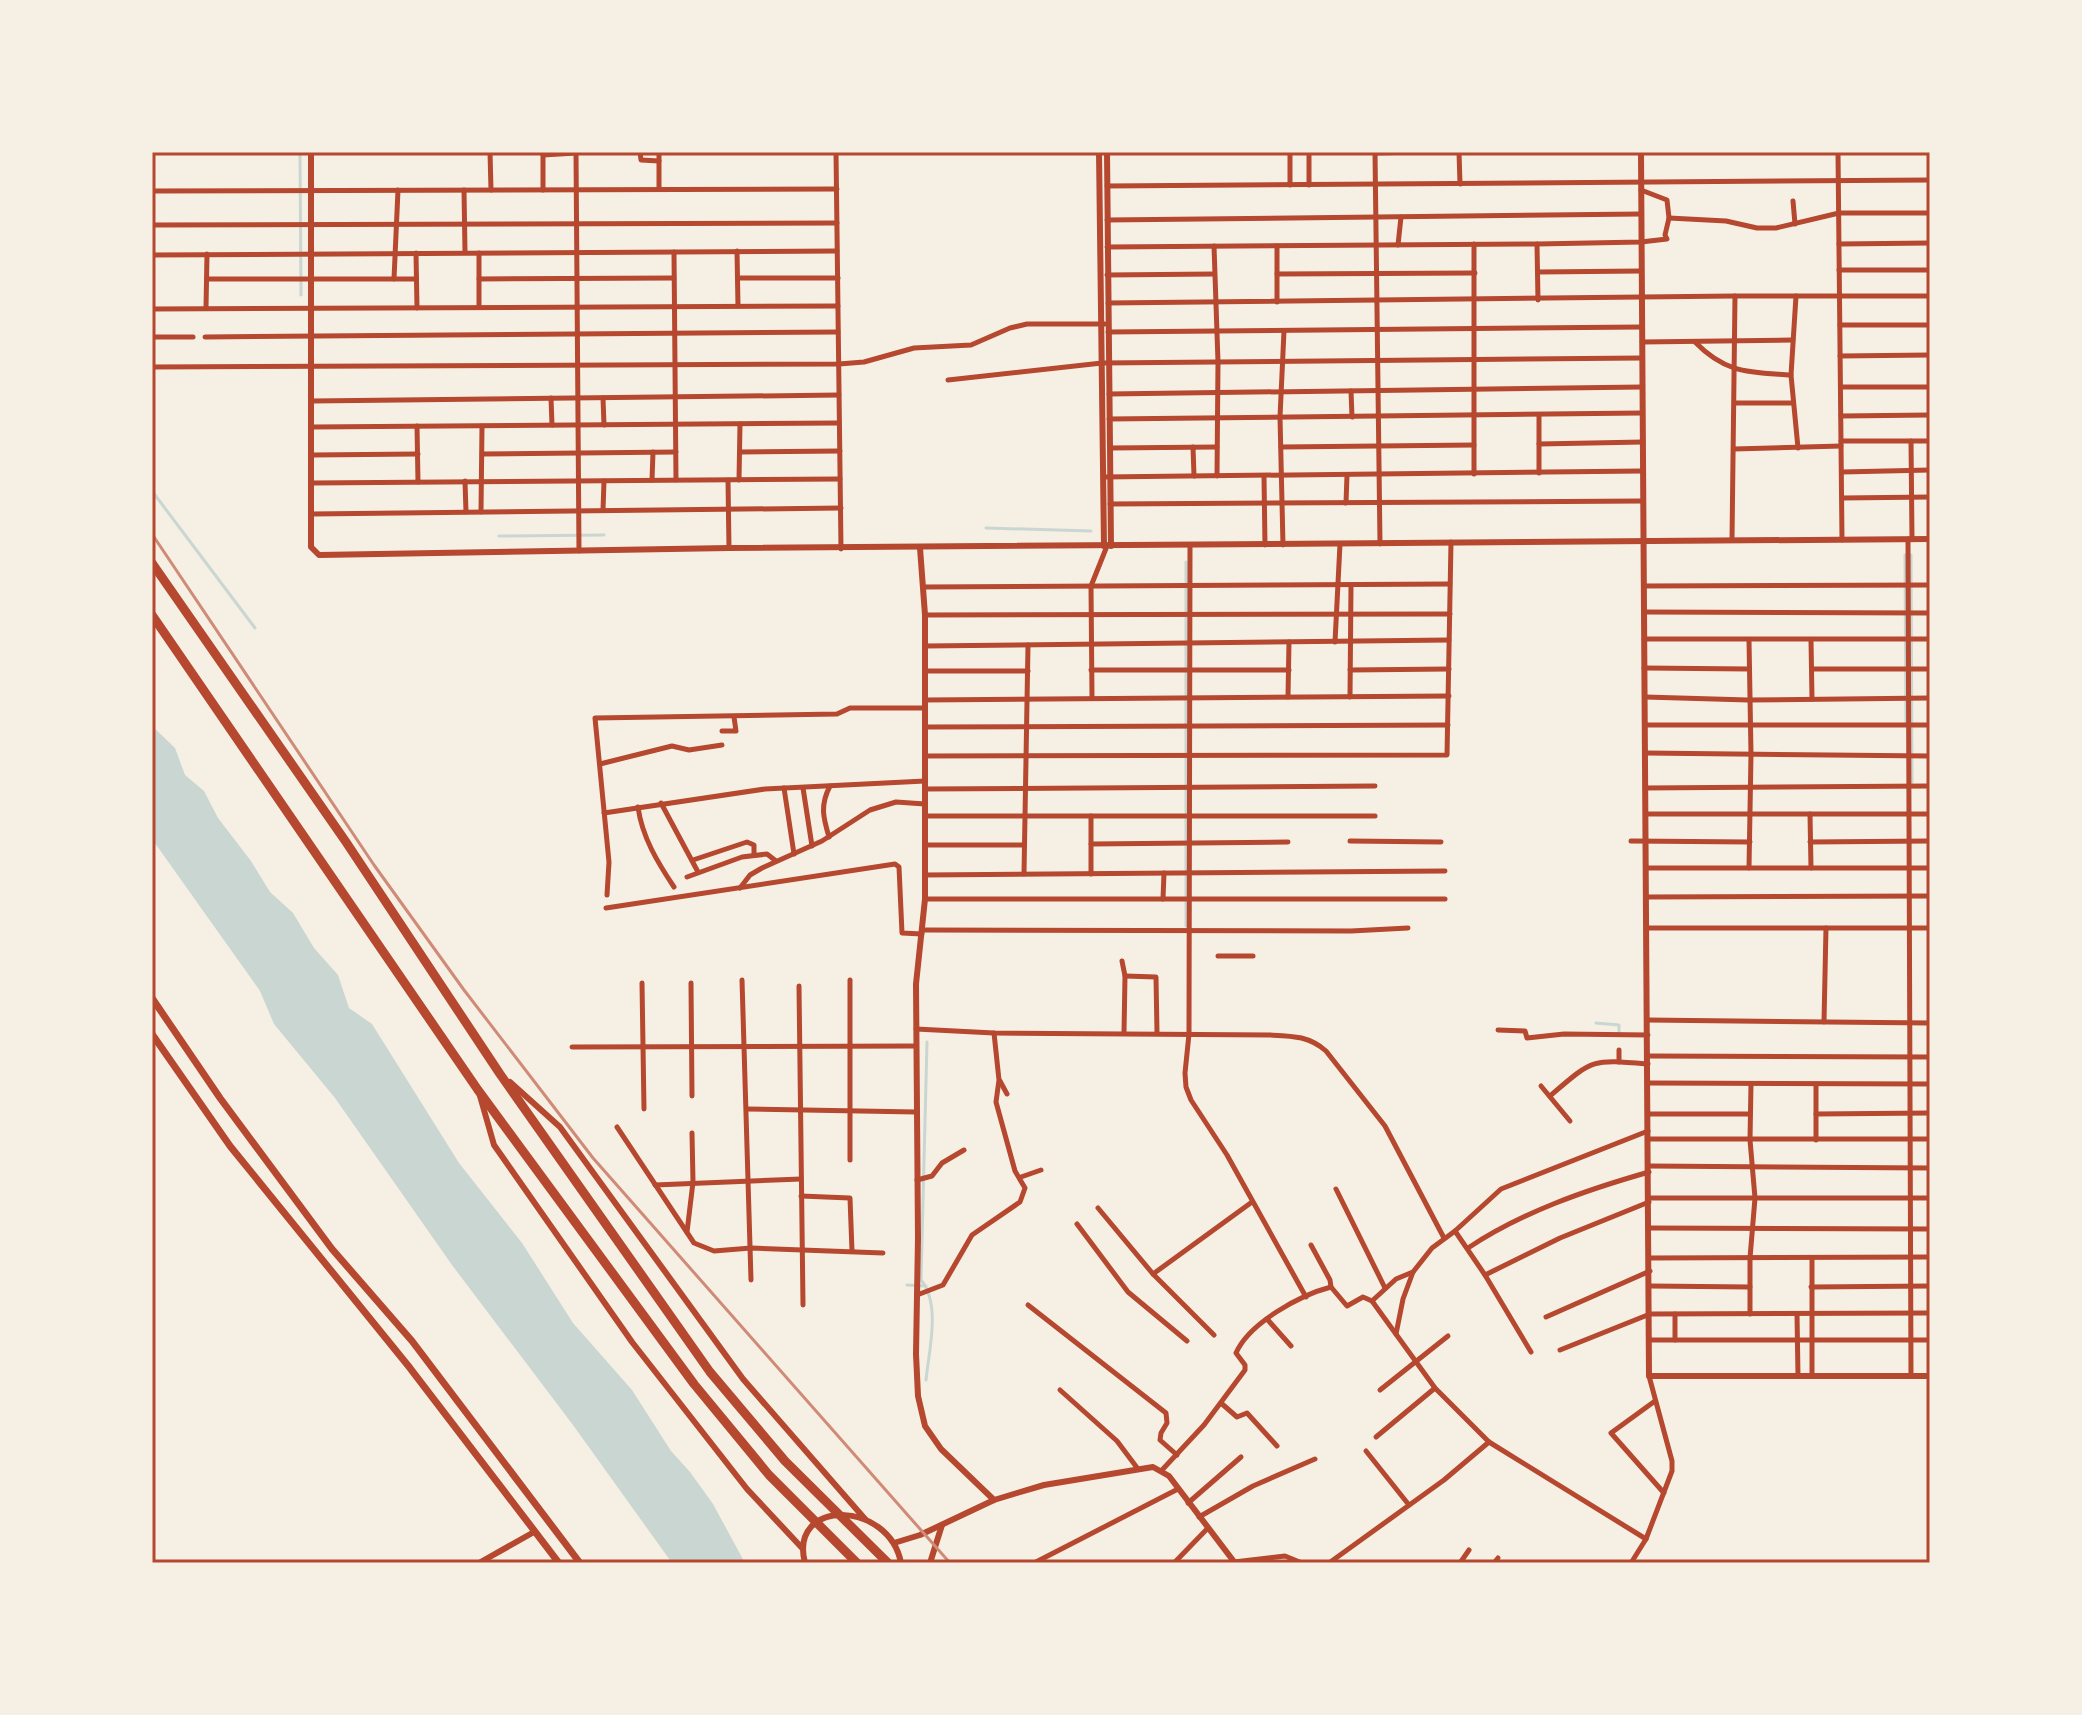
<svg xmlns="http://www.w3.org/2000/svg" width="2082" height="1715" font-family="Merriweather,serif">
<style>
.water{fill:#c9d6d2}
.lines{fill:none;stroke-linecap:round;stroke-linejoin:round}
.stream{stroke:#c9d6d2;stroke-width:3}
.minor{stroke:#b5482f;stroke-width:5}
.tertiary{stroke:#b5482f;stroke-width:6}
.secondary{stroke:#b5482f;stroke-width:7}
.trunk{stroke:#b5482f;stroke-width:9}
.rail{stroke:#cf8b77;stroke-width:3}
.neatline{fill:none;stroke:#b5482f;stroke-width:3}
</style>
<rect width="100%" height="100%" fill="#f6efe4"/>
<polygon class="water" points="152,726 175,748 185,775 204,791 218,818 251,861 270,892 293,913 314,948 338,975 349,1008 372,1024 459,1163 522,1243 573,1323 632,1390 671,1451 690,1472 713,1504 745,1563 672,1563 573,1425 452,1265 335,1098 274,1024 260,991 152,839"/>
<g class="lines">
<g class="stream">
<polyline points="300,152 301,295"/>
<polyline points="152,491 255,628"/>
<polyline points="986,528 1091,531"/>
<polyline points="499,536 604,535"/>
<polyline points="1905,555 1906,725"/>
<polyline points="1911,555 1912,785"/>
<polyline points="1186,926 1186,562"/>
<polyline points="1596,1023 1619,1025 1619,1034"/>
<polyline points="907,1285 926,1286"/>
<path d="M926 1380C929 1350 941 1304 921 1280L927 1042"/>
</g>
<g class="minor">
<polyline points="490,152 491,190"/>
<polyline points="576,152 579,551"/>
<polyline points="640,152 641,160 659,161"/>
<polyline points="836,152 841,549"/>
<polyline points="1375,152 1380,544"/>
<polyline points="1459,152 1460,184"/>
<polyline points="1838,152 1842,540"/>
<polyline points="1375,153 1416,152"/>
<polyline points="543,155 576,153"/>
<polyline points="1290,185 1290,152"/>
<polyline points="1309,185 1309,152"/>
<polyline points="1107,186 1930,180"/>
<polyline points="659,189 659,152"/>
<polyline points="464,190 465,252"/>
<polyline points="543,190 543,152"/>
<polyline points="152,191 837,189"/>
<polyline points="1793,201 1795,224"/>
<polyline points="1669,218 1726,221 1757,228 1776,228 1839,213 1930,213"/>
<polyline points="1107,220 1641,214"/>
<polyline points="152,225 837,223"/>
<polyline points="1537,244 1538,300"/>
<polyline points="1839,244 1930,243"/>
<polyline points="1398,245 1401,217"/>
<polyline points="1214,246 1218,362 1217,476"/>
<polyline points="1107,247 1537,244 1641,242 1667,239 1665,235 1669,218 1667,200 1641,190"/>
<polyline points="737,251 738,306"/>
<polyline points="674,252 676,480"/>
<polyline points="416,253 417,308"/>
<polyline points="479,253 479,307"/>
<polyline points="152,255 837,251"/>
<polyline points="1839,270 1930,270"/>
<polyline points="1538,272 1641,271"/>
<polyline points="1277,274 1475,273"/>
<polyline points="1107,275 1214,274"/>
<polyline points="738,278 838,278"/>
<polyline points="207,279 416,279"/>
<polyline points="394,279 398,190"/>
<polyline points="479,279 674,278"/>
<polyline points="1796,296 1791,375 1798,448"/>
<polyline points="1277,302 1277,246"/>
<polyline points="1108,303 1735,296 1930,296"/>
<polyline points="206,308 207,254"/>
<polyline points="152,309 838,306"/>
<polyline points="1840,325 1930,325"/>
<polyline points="1108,332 1642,327"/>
<polyline points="152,337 193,337"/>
<polyline points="205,337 838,332"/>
<polyline points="1642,342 1793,340"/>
<path d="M1695 342C1726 374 1750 372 1791 375"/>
<polyline points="1840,356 1930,355"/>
<polyline points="152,367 839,364 864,362 914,348 971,345 1010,328 1027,324 1105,324"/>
<polyline points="948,380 1102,363 1642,358"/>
<polyline points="1841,387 1930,387"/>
<polyline points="1351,391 1352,417"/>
<polyline points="1109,394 1642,387"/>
<polyline points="551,398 552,425"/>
<polyline points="603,398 604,425"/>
<polyline points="312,401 839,395"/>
<polyline points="1735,403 1792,403"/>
<polyline points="1841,416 1930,415"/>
<polyline points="1109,419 1642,413"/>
<polyline points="417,426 418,482"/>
<polyline points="312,427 839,423"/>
<polyline points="1841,441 1930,441"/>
<polyline points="1911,441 1912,539"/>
<polyline points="1539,444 1643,442"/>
<polyline points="1193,447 1194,476"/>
<polyline points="1281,447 1474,445"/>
<polyline points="1110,448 1217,447"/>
<polyline points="1734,449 1841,446"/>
<polyline points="740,452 840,451"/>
<polyline points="482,454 676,452"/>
<polyline points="312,455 418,454"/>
<polyline points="1842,472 1930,470"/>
<polyline points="1539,473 1539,415"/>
<polyline points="1474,474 1474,244"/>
<polyline points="1264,476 1265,545"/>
<polyline points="1103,477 1643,471"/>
<polyline points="652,480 653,452"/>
<polyline points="728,480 729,548"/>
<polyline points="739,480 740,424"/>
<polyline points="465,481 466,512"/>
<polyline points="312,483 840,479"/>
<polyline points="1842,498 1930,497"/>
<polyline points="1346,503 1347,475"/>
<polyline points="1110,504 1643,501"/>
<polyline points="603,510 604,481"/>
<polyline points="481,512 482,426"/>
<polyline points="312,514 841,508"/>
<polyline points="1908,539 1911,1376"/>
<polyline points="1732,540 1735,296"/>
<polyline points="1190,545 1189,1034 1185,1073 1186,1087 1191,1100 1227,1155 1306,1297"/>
<polyline points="1283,545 1280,417 1284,331"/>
<polyline points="1644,586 1930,585"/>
<polyline points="923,587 1450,584"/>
<polyline points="1644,612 1930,613"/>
<polyline points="925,615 1450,614"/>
<polyline points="1644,639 1930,639"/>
<polyline points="1749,640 1751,754 1749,868"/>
<polyline points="1811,640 1812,699"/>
<polyline points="1335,642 1340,544"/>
<polyline points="925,646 1449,640"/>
<polyline points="1644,668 1749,669"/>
<polyline points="1812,669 1930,669"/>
<polyline points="1091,670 1289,670"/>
<polyline points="1350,670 1449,669"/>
<polyline points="925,671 1028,671"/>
<polyline points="1288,697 1289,642"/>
<polyline points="1350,697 1351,585"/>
<polyline points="1645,697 1748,700 1930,698"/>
<polyline points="1092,698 1091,586 1107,546"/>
<polyline points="925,700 1449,696"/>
<polyline points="1645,725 1930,725"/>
<polyline points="925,727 1448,725"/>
<polyline points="722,731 736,731 734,717"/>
<polyline points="1645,753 1930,756"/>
<polyline points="925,756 1447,755 1451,542"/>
<polyline points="600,764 672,746 689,750 722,745"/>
<polyline points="784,788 794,854"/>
<polyline points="803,788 812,846"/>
<polyline points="1645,788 1930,786"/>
<polyline points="925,789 1375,786"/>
<polyline points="661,803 698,872"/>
<path d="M638 807C642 837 658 863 674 887"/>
<polyline points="604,813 765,789 925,781"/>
<polyline points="1646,814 1930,814"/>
<polyline points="1810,814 1811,868"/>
<polyline points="925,816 1375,816"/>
<path d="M829 837C823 817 820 805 830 786"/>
<polyline points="1350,841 1441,842"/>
<polyline points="1631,841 1750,842"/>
<polyline points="1810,842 1930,841"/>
<polyline points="1091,844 1288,842"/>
<polyline points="925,845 1024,845"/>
<polyline points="693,860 747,842 754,845 754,854"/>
<polyline points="1646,868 1930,868"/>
<polyline points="1024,874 1028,645"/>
<polyline points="1091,874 1091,816"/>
<polyline points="925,875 1445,871"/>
<polyline points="687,877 742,857 767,854 776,861"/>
<polyline points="740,888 750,875 762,868 822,841 870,810 896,802 925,804"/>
<polyline points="607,895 609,862 595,718 837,714 850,708 925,708"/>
<polyline points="1646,897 1930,896"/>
<polyline points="925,899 1445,899"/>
<polyline points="1163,899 1164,873"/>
<polyline points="606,908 895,864 899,867 902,933 922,934"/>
<polyline points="1647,928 1930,928"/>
<polyline points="923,930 1351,931 1408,928"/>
<polyline points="1218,956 1253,956"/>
<polyline points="1122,961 1125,976 1124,1033"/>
<polyline points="1125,976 1156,977 1157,1033"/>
<polyline points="742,980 751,1280"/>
<polyline points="850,980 850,1160"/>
<polyline points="642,983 644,1109"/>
<polyline points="691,983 692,1096"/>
<polyline points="799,986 803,1305"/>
<polyline points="1647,1020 1930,1023"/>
<polyline points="1824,1022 1826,928"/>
<path d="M916 1029 994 1033 1270 1035C1293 1036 1309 1036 1326 1051L1385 1126 1444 1238"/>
<polyline points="1498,1030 1525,1031 1527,1038 1564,1034 1648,1035"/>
<polyline points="572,1047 916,1046"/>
<polyline points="1619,1050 1619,1062"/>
<polyline points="1648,1056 1930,1057"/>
<polyline points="1000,1081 1007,1094"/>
<polyline points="1648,1083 1930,1084"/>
<polyline points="1541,1086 1570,1121"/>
<path d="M1550 1096C1593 1059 1591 1059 1648 1064"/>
<polyline points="747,1109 916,1112"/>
<polyline points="1648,1114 1750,1114"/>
<polyline points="1816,1114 1930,1113"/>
<polyline points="617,1127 694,1243 714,1251 751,1248 883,1253"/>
<polyline points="1649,1139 1930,1139"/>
<polyline points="1816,1140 1816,1084"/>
<polyline points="1649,1166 1930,1168"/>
<polyline points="1021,1177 1041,1170"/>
<polyline points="917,1180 932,1176 942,1163 964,1150"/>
<polyline points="655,1185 801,1179"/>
<polyline points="1336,1189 1385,1288"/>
<polyline points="801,1196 850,1198 852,1251"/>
<polyline points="1649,1198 1930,1198"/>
<polyline points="1098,1208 1153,1274 1214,1335"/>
<polyline points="1077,1224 1128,1292 1187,1341"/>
<polyline points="1649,1228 1930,1229"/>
<polyline points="1455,1231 1485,1275 1531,1352"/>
<polyline points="687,1232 693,1182 692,1133"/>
<polyline points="1311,1245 1330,1280 1331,1287"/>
<path d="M1468 1248C1522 1212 1586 1190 1649 1172"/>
<polyline points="1649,1258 1930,1257"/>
<polyline points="1812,1258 1812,1376"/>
<polyline points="1153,1274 1252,1202"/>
<polyline points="1485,1275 1560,1238 1649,1202"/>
<polyline points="1650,1286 1750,1287"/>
<polyline points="1811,1287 1930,1286"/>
<polyline points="917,1295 943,1285 972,1235 1020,1202 1025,1188 1015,1171 996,1102 999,1080 994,1033"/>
<polyline points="1372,1301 1396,1279 1413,1272"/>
<polyline points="1028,1305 1166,1413 1167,1423 1161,1433 1160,1440 1177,1455"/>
<polyline points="1675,1314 1675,1340"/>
<polyline points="1750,1314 1750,1258 1755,1198 1750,1140 1751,1084"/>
<polyline points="1797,1314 1798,1376"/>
<polyline points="1546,1317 1650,1271"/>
<polyline points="1267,1319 1291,1346"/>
<polyline points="1396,1334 1403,1299 1413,1272 1432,1248 1455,1231 1501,1189 1648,1131"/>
<polyline points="1650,1340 1930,1340"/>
<polyline points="1560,1350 1650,1314 1930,1313"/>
<polyline points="1060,1390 1117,1441 1138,1469"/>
<polyline points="1380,1390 1448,1336"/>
<polyline points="1655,1401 1611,1433 1664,1493"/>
<polyline points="1221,1403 1237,1417 1247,1413 1277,1446"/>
<polyline points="1376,1437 1435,1388"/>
<polyline points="1366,1451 1409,1505"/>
<path d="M1162 1470 1204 1425 1245 1370V1365L1236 1353C1249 1323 1300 1295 1331 1287L1347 1306 1363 1297 1372 1301 1435 1388 1489 1442 1646 1539"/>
<polyline points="1188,1503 1241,1457"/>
<polyline points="1199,1517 1253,1486 1315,1459"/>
<polyline points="1234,1562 1285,1556 1302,1563"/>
<polyline points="1034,1563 1178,1489"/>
<polyline points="1174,1563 1207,1529"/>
<polyline points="1329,1563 1444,1480 1489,1442"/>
<polyline points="1460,1563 1469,1550"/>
<polyline points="1494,1563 1498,1558"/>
<polyline points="1631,1563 1646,1539 1672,1471 1672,1461 1649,1376"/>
</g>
<g class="tertiary">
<polyline points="311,152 311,547 319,555 729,548 1930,539"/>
<polyline points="1099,152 1104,546"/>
<polyline points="1107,152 1111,546"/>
<polyline points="1641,152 1649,1376 1930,1376"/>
<polyline points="920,548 925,615 925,899 916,984 918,1238 916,1354 918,1396 925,1426 941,1449 994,1500"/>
<polyline points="510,1082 560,1127 743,1379 865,1519"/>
<polyline points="480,1096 494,1145 632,1342 747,1489 803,1549"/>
<polyline points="894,1543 920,1535 994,1500 1017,1493 1044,1485 1153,1467 1169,1476 1235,1563"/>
<polyline points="479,1563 534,1532"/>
<path d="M805 1563C788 1498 889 1500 901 1563"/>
<polyline points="930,1563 942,1525"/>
</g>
<g class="secondary">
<polyline points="152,998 220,1098 332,1249 412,1341 580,1563"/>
<polyline points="152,1034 230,1146 410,1368 559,1563"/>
</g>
<g class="trunk">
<polyline points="152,563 346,842 500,1074 710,1372 785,1461 888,1563"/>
<polyline points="152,615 478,1090 694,1384 769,1475 857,1563"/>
</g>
<polyline class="rail" points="152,534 374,865 464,990 593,1158 950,1563"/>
</g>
<rect width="2082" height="1715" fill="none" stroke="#f6efe4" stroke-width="308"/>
<rect x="154" y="154" width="1774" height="1407" class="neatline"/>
</svg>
